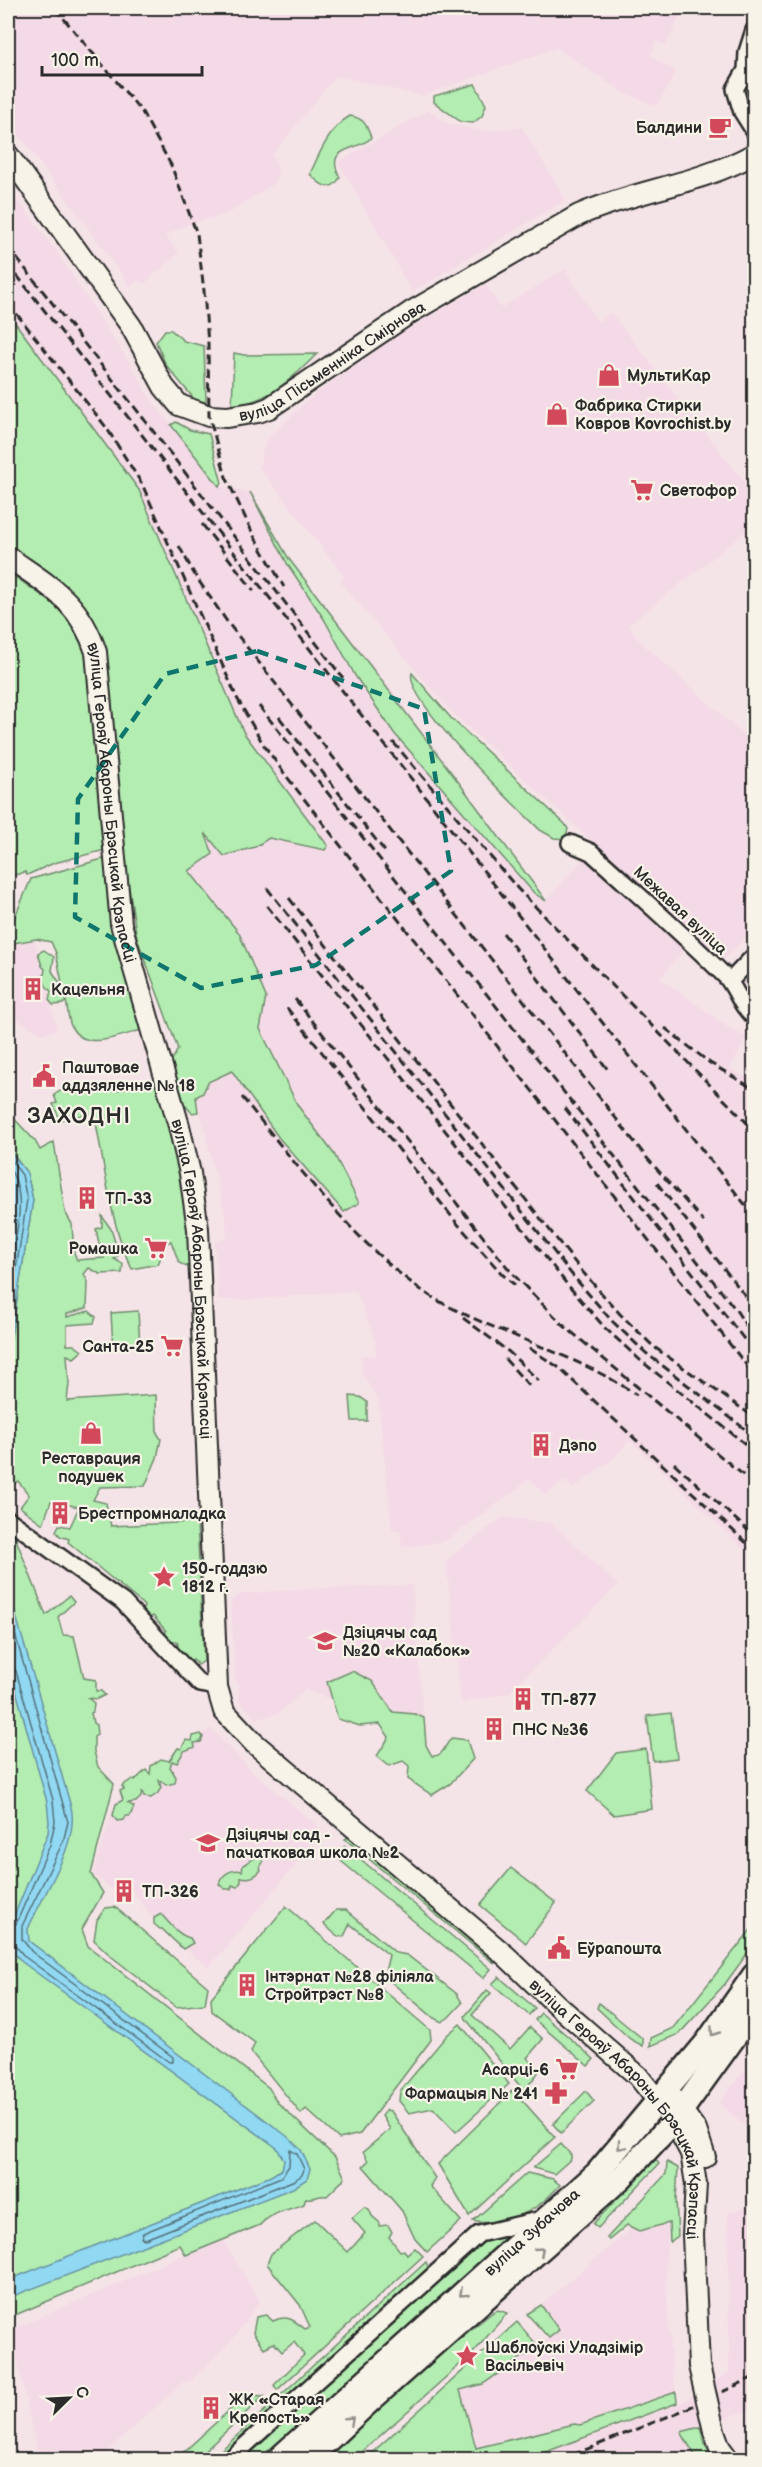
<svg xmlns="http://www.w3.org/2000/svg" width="762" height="2467" font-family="'Balsamiq Sans',sans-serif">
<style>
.built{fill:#f4dae6}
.green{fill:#b3edb1;stroke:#6f8c6e;stroke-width:1.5}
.water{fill:#91d9f3;stroke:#6893a3;stroke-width:1.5}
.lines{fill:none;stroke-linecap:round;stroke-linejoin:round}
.shore{stroke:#54717b;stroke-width:1.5}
.minor-casing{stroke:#2b2b2b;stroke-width:20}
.major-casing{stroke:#2b2b2b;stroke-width:24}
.highway-casing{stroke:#2b2b2b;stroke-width:27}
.minor{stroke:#f7f3e8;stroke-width:15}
.major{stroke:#f7f3e8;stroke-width:20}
.highway{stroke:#f7f3e8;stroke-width:22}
.rail{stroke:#2b2b2b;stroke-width:3;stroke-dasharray:9 4.5;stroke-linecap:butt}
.major-bridge-casing{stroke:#2b2b2b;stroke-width:24;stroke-linecap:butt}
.major-bridge{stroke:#f7f3e8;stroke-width:20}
.oneway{stroke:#918f8a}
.marked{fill:none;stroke:#0f766e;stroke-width:4.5;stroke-dasharray:12 8;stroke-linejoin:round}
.labels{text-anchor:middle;stroke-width:4.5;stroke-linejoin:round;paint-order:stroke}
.poi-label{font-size:16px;font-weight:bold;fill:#2b2b2b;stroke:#f7f3e8;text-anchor:start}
.street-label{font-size:16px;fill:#2b2b2b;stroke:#f7f3e8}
.district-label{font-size:22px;font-weight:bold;letter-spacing:1.5px;fill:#2b2b2b;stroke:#f7f3e8}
</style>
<rect width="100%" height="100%" fill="#f5e4e7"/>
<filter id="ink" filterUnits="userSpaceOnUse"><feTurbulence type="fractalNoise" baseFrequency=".0167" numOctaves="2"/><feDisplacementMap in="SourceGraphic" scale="12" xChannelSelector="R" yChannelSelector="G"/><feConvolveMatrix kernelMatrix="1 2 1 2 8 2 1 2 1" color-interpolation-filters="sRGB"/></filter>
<g filter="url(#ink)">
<g class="built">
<polygon points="8,8 680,8 678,11 681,13 666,46 656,41 651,56 676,72 657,106 624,93 556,48 422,96 336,76 272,155 278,167 276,182 227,214 189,224 165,235 179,253 144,284 139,279 131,287 8,120"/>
<polygon points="429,110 447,123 484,131 522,127 566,200 412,292 338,162"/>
<polygon points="8,187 59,255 140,379 146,393 219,486 250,492 289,559 389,686 546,900 587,855 688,946 660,978 731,1029 747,1037 730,1069 754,1082 754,1559 630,1440 614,1458 572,1489 566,1481 544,1495 530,1478 510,1496 509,1495 446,1541 402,1548 400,1530 392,1530 378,1400 362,1374 361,1356 376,1355 375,1340 356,1291 245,1300 218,1300 215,1242 227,1238 225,1215 181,1033 134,666 8,362"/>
<polygon points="565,269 598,322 611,313 754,494 754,525 629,625 640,641 754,744 754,929 722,961 450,711 340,582 345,578 259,467 265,441 312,396 403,332 482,286 488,287 501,308"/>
<polygon points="34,941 37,946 57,1030 41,1034 15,1018 8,981 11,945"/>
<polygon points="503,1517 552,1523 618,1585 509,1693 461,1703 446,1560"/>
<polygon points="412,1585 424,1725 372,1715 305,1690 278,1714 256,1719 239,1701 239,1687 235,1680 231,1601 239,1594 301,1589"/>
<polygon points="211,1728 253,1772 324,1831 209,1968 163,1932 131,1889 123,1883 116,1893 93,1875 115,1802"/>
<polygon points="754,2057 754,2134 719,2103"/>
<polygon points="754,2204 754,2409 681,2432 697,2459 527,2460 681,2403 729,2372 728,2213"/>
<polygon points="668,2225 666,2283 672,2370 676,2392 579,2425 574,2424 476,2448 460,2390 483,2384 559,2331 541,2305 632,2228 638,2232"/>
<polygon points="222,2238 260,2301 234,2338 190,2382 183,2382 112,2447 104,2459 41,2459 35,2444 11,2330"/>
</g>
<g class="green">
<polygon points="475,84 486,105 482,116 473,123 461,122 434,102 434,96"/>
<path d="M350 116C364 118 367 125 371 138 358 151 323 146 340 177 331 194 320 185 310 174 319 154 330 127 350 116Z"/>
<polygon points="8,313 139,490 244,733 328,846 325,850 269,838 255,847 224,856 205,833 213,854 189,871 239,933 266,997 260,1029 298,1106 334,1154 359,1203 344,1212 279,1138 232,1071 208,1082 203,1093 196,1097 198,1112 192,1113 184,1104 171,1062 178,1049 137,938 123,850 108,669 97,631 8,551"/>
<polygon points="165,330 171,330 184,341 204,346 206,402 195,400 166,365 156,342"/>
<path d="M234 353 244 355 317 354C292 379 269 401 232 406Z"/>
<polygon points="176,422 190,430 209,434 222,483 219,486 171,425"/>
<polygon points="250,492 289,559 460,784 546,901 534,893 394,733 356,677 324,619 288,565"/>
<polygon points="8,572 51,602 68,619 81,636 93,666 109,849 54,863 27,875 25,872 8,877"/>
<path d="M412 673 451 718 565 824 568 829 565 839 554 838 540 830C518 808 403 700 412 673Z"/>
<path d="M110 857 142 1030C121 1035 86 1052 72 1028 68 1021 68 1009 66 1001L63 1004 53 1005 49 1000 51 991C43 985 43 978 45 969L42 966 38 953 44 950 54 957 52 971 63 988 56 953 51 942 36 939 8 944 11 926 31 879Z"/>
<path d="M160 1078 191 1210 190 1268 179 1263 171 1241 167 1243 158 1264 132 1269C110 1227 104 1160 94 1113L60 1120 53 1104 57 1103 54 1095C70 1082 90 1089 109 1091 118 1092 149 1081 160 1078Z"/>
<polygon points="8,1112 35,1141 40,1150 54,1142 65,1212 72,1224 74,1253 77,1260 104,1258 100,1249 96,1229 102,1227 102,1216 111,1229 119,1255 114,1259 123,1264 122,1273 100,1274 89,1268 84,1274 88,1282 87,1308 67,1314 67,1317 89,1311 96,1317 94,1323 67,1325 67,1345 74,1345 82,1351 74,1358 67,1355 69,1384 67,1401 156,1395 157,1433 161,1439 157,1458 145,1486 100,1487 93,1500 106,1503 111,1526 197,1522 204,1661 198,1665 193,1660 191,1663 177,1649 178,1644 176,1641 171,1643 165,1636 166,1631 153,1616 149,1618 143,1611 144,1606 140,1602 68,1542 69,1539 60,1536 56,1531 59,1525 70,1527 79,1507 51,1501 43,1524 20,1507 29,1495 18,1481 8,1489 8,1355 33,1200 27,1173 8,1148"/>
<polygon points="138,1311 140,1346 113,1347 111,1313"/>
<polygon points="350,1396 360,1397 367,1402 367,1421 352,1421"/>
<path d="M8 1522 10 1524 46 1615 69 1596 74 1602 58 1617 63 1635 74 1636 84 1678 96 1680V1691H101L105 1695 97 1699 88 1698 94 1703 93 1712 91 1713 93 1723 96 1725 97 1735 94 1737V1751L98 1767 114 1784 91 1874 103 1893 82 1929 88 1946 269 2088 277 2102 335 2157 345 2178 327 2196C319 2194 314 2200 306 2198L304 2204C289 2210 271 2212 260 2225L186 2255 180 2245 8 2318Z"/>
<path d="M352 1671 372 1681 393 1712 415 1714 424 1718 426 1745 432 1756C446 1756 443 1745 452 1738L467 1740 473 1759 450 1784 432 1795 408 1779 409 1766 403 1761 389 1766 377 1756 389 1737 380 1724 360 1726 338 1719 327 1682Z"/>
<polygon points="671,1713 677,1758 653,1761 647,1716"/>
<polygon points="201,1734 203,1737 201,1742 194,1743 195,1747 184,1751 177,1763 172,1761 170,1767 176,1777 175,1783 166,1785 159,1780 161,1787 158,1793 151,1798 144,1797 142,1791 141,1797 136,1802 128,1803 134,1807 130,1816 126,1816 124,1820 117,1821 113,1815 116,1804 123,1800 120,1791 124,1789 122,1786 131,1780 135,1780 146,1770 150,1774 151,1766 161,1759 169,1761 178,1748 181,1749 186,1740 192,1741 193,1736"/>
<polygon points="646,1749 652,1809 614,1815 587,1791 616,1753"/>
<polygon points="350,1836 490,1953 495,1964 345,1839"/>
<polygon points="345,1846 491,1969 483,1978 336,1857"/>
<path d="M258 1856 262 1857 263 1862 260 1867 261 1870C255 1877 250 1879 241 1877V1882L237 1887 232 1885 231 1889H225L219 1884C222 1874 232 1868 242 1871L243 1865Z"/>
<polygon points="511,1868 556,1903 526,1943 480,1905"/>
<polygon points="286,1906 430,2030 431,2040 360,2134 339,2139 306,2109 301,2114 251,2052 255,2043 212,2011 211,1998"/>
<polygon points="115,1907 208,1987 205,2004 176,2007 112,1957 94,1940 97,1920 105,1908"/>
<polygon points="336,1910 346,1910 396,1953 407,1955 457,1994 462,2003 449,2017 442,2022 434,2018 384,1976 389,1955 350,1924 344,1936 338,1937 324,1924"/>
<path d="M161 1914C168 1922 179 1936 190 1938L193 1943 183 1949 162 1929H160L154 1924V1918Z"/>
<polygon points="754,1926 754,1944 725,1984 679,2034 650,2046 651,2038 673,2028"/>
<polygon points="499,1977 535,2008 529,2015 492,1984"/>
<polygon points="487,1990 491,1993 472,2015 510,2049 530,2027 543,2039 527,2058 540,2070 524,2091 466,2019 465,2016"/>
<polygon points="599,2003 643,2039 643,2046 630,2039 597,2008"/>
<polygon points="541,2013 594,2059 588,2066 535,2020"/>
<polygon points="460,2024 509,2084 456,2132 433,2108 409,2113 399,2101 400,2091 447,2035"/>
<polygon points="513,2090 555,2137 469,2216 438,2164"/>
<polygon points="586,2091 594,2101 561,2133 553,2124"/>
<polygon points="386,2110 391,2111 435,2178 430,2186 461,2221 427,2252 415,2239 402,2211 363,2166 368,2161 363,2152 390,2129 382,2116"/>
<polygon points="561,2144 571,2155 571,2159 554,2174 533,2168"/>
<polygon points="655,2159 659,2164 598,2228 593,2224"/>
<polygon points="667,2162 678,2168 676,2200 678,2236 670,2242 669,2223 639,2231 627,2225 609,2240 607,2238 666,2174"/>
<path d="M527 2173 553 2179 560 2185C552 2193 544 2203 534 2208 519 2218 490 2226 473 2221Z"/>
<path d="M364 2207 369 2209 372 2216 380 2223V2226L388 2225 392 2232 389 2237 400 2251 404 2250 407 2255 415 2248 423 2256 277 2390 274 2385 304 2355 294 2342 282 2352 274 2343 264 2348 253 2333 256 2317 266 2315 273 2321C287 2314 294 2320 305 2329L310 2327 300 2305 267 2264 271 2254 315 2220 348 2252 365 2233 352 2218Z"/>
<polygon points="510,2231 484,2261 265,2459 241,2460 485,2240 496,2234"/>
<polygon points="426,2262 428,2267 426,2273 291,2398 285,2399 281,2395"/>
<polygon points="541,2305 559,2330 549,2338 527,2314"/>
<polygon points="498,2310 507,2313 474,2352 354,2459 317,2460 433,2355 462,2337 493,2312"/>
<polygon points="517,2322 538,2346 483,2384 460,2390 476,2448 574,2424 580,2425 676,2392 677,2403 527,2459 365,2459"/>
<polygon points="246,2395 264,2396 196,2459 176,2459"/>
<polygon points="273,2403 276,2410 222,2459 210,2460"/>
<polygon points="700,2427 706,2447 714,2459 697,2459 681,2432"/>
</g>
<g class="water">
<polygon points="8,1148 27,1173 33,1200 8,1355"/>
<path d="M8 1588 71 1807C80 1843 42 1895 28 1929L29 1941 288 2137 301 2150 310 2169 307 2179 293 2188 8 2298V2280L271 2176 282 2169 284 2160 277 2148 22 1962 9 1947 8 1931 48 1833 49 1822 47 1802 8 1662Z"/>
</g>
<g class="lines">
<g class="shore">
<polyline points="8,1156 22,1175 27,1200 8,1320"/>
<path d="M8 1167C31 1196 13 1244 8 1277"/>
<polyline points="8,1609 68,1822 63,1842 22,1926 22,1939 32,1952 173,2057 173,2062 169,2062 25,1957 14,1944 8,1942"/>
<polyline points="8,1666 13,1667 16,1671 53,1800 55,1822 50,1845 16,1924 8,1928"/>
<polygon points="290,2150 297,2154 304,2169 302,2175 295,2180 145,2239 141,2238 143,2233 281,2177 289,2166"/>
</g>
<g class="minor-casing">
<g id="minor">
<polyline points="754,30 747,52 746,70 735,89 742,112 754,131"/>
<path d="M570 843 591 852C636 893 682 933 725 976 737 988 740 1007 754 1017"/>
<polyline points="730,981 754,956"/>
<polyline points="8,1519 123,1602 200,1684 217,1687"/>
<polyline points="229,2460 479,2234 542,2219"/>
</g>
</g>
<g class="major-casing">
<g id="major">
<path id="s1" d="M8 155 131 326 164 387 179 405 209 416 227 417 258 412 269 408 411 312 579 215C636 190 700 184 754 154"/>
<path id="s2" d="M8 557C49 586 79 600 96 652L121 924 179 1126 190 1173 198 1229 217 1687 224 1711 254 1743 506 1956 556 2004 638 2076 674 2121 691 2153 696 2184 693 2235 699 2366"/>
<polyline points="674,2099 696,2130 705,2157"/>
<polyline points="714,2431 720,2448 729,2460"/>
</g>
</g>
<g class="highway-casing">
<g id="highway">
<path id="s3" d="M277 2460 597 2173 707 2042 754 1975"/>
<polyline points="307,2460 371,2400 621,2178 674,2121 754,2010"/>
</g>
</g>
<use href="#minor" class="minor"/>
<use href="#major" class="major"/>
<use href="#highway" class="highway"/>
<g class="rail">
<polyline points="55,8 142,112 171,165 197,234 204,291 208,344 209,416 226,477 254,536 284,587"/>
<polyline points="8,247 143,418 343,678"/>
<polyline points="8,264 754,1216"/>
<polyline points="8,303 106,427 142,484 237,698 263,744 287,777 754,1375"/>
<polyline points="202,524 254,591"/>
<polyline points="179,546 196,577 228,623 647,1158 704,1222"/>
<polyline points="259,706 736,1310 754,1338"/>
<polyline points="279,717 387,854"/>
<polyline points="393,742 518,889 754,1130"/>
<polyline points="267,888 573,1276 612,1321 646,1353 754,1436"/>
<polyline points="289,898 581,1270 620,1314 654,1347 754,1417"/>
<polyline points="267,906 566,1283 605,1328 640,1360 754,1451"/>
<polyline points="503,933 609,1071"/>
<polyline points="295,999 511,1272 563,1325 754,1484"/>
<polyline points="287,1008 456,1222 503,1275 515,1285"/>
<polyline points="665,1028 710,1063 754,1089"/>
<path d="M242 1097C296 1164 369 1263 444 1304 507 1337 578 1355 637 1395"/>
<polyline points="565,1108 754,1352"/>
<polyline points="657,1183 754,1307"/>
<polyline points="463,1318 509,1352 539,1381"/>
<polyline points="529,1348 558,1367 754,1550"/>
<polyline points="505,1359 531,1388"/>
<polyline points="674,1463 754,1536"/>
<polyline points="560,2460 684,2410 754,2377"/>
</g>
<g class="major-bridge-casing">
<polyline id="major-bridge" points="699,2366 714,2431"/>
</g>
<use href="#major-bridge" class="major-bridge"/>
</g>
<defs><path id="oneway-chevron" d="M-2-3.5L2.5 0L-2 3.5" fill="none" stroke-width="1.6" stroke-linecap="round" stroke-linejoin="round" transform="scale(1.5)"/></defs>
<g class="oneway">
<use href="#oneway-chevron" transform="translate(714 2032) rotate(125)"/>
<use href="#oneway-chevron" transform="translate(621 2146) rotate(131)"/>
<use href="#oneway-chevron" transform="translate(540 2251) rotate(-41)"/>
<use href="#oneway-chevron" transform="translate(463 2293) rotate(138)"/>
<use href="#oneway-chevron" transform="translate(350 2420) rotate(-43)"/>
</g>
</g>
<path class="marked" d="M257 651 424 709 451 871 316 965 201 988 75 917 78 799 165 674Z"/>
<defs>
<g id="cafe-bare" transform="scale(1.8)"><path d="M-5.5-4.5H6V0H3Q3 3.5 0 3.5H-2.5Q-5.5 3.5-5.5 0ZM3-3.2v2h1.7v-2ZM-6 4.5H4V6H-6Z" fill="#d1495b" stroke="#f7f3e8" stroke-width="2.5" paint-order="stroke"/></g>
<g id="shop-bare" transform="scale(1.8)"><path d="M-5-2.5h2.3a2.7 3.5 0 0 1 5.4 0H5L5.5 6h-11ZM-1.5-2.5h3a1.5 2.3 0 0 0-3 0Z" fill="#d1495b" stroke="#f7f3e8" stroke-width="2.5" paint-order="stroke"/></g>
<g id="supermarket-bare" transform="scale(1.8)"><path d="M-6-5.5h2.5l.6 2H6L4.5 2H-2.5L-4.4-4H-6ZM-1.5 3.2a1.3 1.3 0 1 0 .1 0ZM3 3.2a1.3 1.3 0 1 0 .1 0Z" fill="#d1495b" stroke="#f7f3e8" stroke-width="2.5" paint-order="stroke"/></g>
<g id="building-bare" transform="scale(1.8)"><path d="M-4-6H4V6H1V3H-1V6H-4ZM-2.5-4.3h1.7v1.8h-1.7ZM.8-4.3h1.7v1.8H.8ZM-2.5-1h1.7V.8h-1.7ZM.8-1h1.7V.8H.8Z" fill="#d1495b" stroke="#f7f3e8" stroke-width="2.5" paint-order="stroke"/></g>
<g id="civic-bare" transform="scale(1.8)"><path d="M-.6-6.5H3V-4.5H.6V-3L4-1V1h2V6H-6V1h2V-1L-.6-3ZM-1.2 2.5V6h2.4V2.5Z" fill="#d1495b" stroke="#f7f3e8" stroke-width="2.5" paint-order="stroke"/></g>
<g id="sight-bare" transform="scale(1.8)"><path d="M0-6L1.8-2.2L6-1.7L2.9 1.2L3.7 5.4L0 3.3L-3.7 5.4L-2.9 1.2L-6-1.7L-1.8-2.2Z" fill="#d1495b" stroke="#f7f3e8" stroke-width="2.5" paint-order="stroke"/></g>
<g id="school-bare" transform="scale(1.8)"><path d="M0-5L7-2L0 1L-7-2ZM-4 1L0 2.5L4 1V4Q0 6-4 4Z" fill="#d1495b" stroke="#f7f3e8" stroke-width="2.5" paint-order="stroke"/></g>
<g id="pharmacy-bare" transform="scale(1.8)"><path d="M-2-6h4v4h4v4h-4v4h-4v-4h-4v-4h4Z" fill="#d1495b" stroke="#f7f3e8" stroke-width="2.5" paint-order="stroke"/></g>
</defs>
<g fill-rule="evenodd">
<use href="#cafe-bare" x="720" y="127"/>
<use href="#shop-bare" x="609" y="375"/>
<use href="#shop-bare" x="557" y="414"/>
<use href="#supermarket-bare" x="642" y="490"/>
<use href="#building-bare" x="33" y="989"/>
<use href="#civic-bare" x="44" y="1076"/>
<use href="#building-bare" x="87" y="1198"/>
<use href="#supermarket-bare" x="156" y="1248"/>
<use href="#supermarket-bare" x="172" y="1346"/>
<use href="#shop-bare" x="91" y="1433"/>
<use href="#building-bare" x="541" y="1445"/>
<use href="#building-bare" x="60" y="1513"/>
<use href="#sight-bare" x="164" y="1577"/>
<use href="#school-bare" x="325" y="1641"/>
<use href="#building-bare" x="523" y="1699"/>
<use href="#building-bare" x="494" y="1729"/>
<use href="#school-bare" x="208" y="1843"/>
<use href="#building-bare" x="124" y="1891"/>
<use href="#civic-bare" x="559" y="1948"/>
<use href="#building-bare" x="247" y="1985"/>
<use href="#supermarket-bare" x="567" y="2069"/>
<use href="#pharmacy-bare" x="556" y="2093"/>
<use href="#sight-bare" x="467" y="2356"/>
<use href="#building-bare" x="211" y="2408"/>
</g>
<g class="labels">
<g class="poi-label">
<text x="702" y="133" text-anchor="end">Балдини</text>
<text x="627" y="381">МультиКар</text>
<text x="575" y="411">Фабрика Стирки<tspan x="575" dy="18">Ковров Kovrochist.by</tspan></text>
<text x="660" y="496">Светофор</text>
<text x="51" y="995">Кацельня</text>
<text x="62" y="1073">Паштовае<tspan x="62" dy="18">аддзяленне № 18</tspan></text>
<text x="105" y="1204">ТП-33</text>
<text x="138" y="1254" text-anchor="end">Ромашка</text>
<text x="154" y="1352" text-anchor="end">Санта-25</text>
<text x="559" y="1451">Дэпо</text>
<text x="91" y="1464" text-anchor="middle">Реставрация<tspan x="91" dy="18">подушек</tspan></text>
<text x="78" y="1519">Брестпромналадка</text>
<text x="182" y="1574">150-годдзю<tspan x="182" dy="18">1812 г.</tspan></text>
<text x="343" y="1638">Дзіцячы сад<tspan x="343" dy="18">№20 «Калабок»</tspan></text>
<text x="541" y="1705">ТП-877</text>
<text x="512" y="1735">ПНС №36</text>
<text x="226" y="1840">Дзіцячы сад -<tspan x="226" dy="18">пачатковая школа №2</tspan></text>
<text x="142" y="1897">ТП-326</text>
<text x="577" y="1954">Еўрапошта</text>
<text x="265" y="1982">Інтэрнат №28 фiлiяла<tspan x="265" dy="18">Стройтрэст №8</tspan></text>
<text x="549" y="2075" text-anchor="end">Асарці-6</text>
<text x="538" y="2099" text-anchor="end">Фармацыя № 241</text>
<text x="485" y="2353">Шаблоўскі Уладзімір<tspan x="485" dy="18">Васільевіч</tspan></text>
<text x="229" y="2405">ЖК «Старая<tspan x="229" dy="18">Крепость»</tspan></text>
</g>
<g class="street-label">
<text dy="6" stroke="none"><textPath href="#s1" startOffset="474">вуліца Пісьменніка Смірнова</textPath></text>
<text dy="6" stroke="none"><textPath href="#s2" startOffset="284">вуліца Герояў Абароны Брэсцкай Крэпасці</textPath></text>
<text transform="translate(681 910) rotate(43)" y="6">Межавая вуліца</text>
<text dy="6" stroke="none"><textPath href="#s2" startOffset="770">вуліца Герояў Абароны Брэсцкай Крэпасці</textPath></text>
<text dy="6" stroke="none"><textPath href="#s2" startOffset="1776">вуліца Герояў Абароны Брэсцкай Крэпасці</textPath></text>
<text dy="6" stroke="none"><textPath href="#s3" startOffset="342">вуліца Зубачова</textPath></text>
</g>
<g class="district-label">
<text x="79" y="1123">ЗАХОДНІ</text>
</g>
</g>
<rect width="762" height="2467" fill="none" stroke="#f7f3e8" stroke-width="30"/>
<rect x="15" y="15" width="732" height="2437" fill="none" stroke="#2b2b2b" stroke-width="2" filter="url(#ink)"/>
<g transform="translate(69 2398) rotate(66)" stroke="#f7f3e8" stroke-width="4.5" paint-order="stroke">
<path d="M0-4.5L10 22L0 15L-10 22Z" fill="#2b2b2b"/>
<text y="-9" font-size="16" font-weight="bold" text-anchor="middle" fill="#2b2b2b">С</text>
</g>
<path d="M42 66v9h160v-9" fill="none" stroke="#2b2b2b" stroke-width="3"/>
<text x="51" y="66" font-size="18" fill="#2b2b2b" stroke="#f7f3e8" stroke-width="4.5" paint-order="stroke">100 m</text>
</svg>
